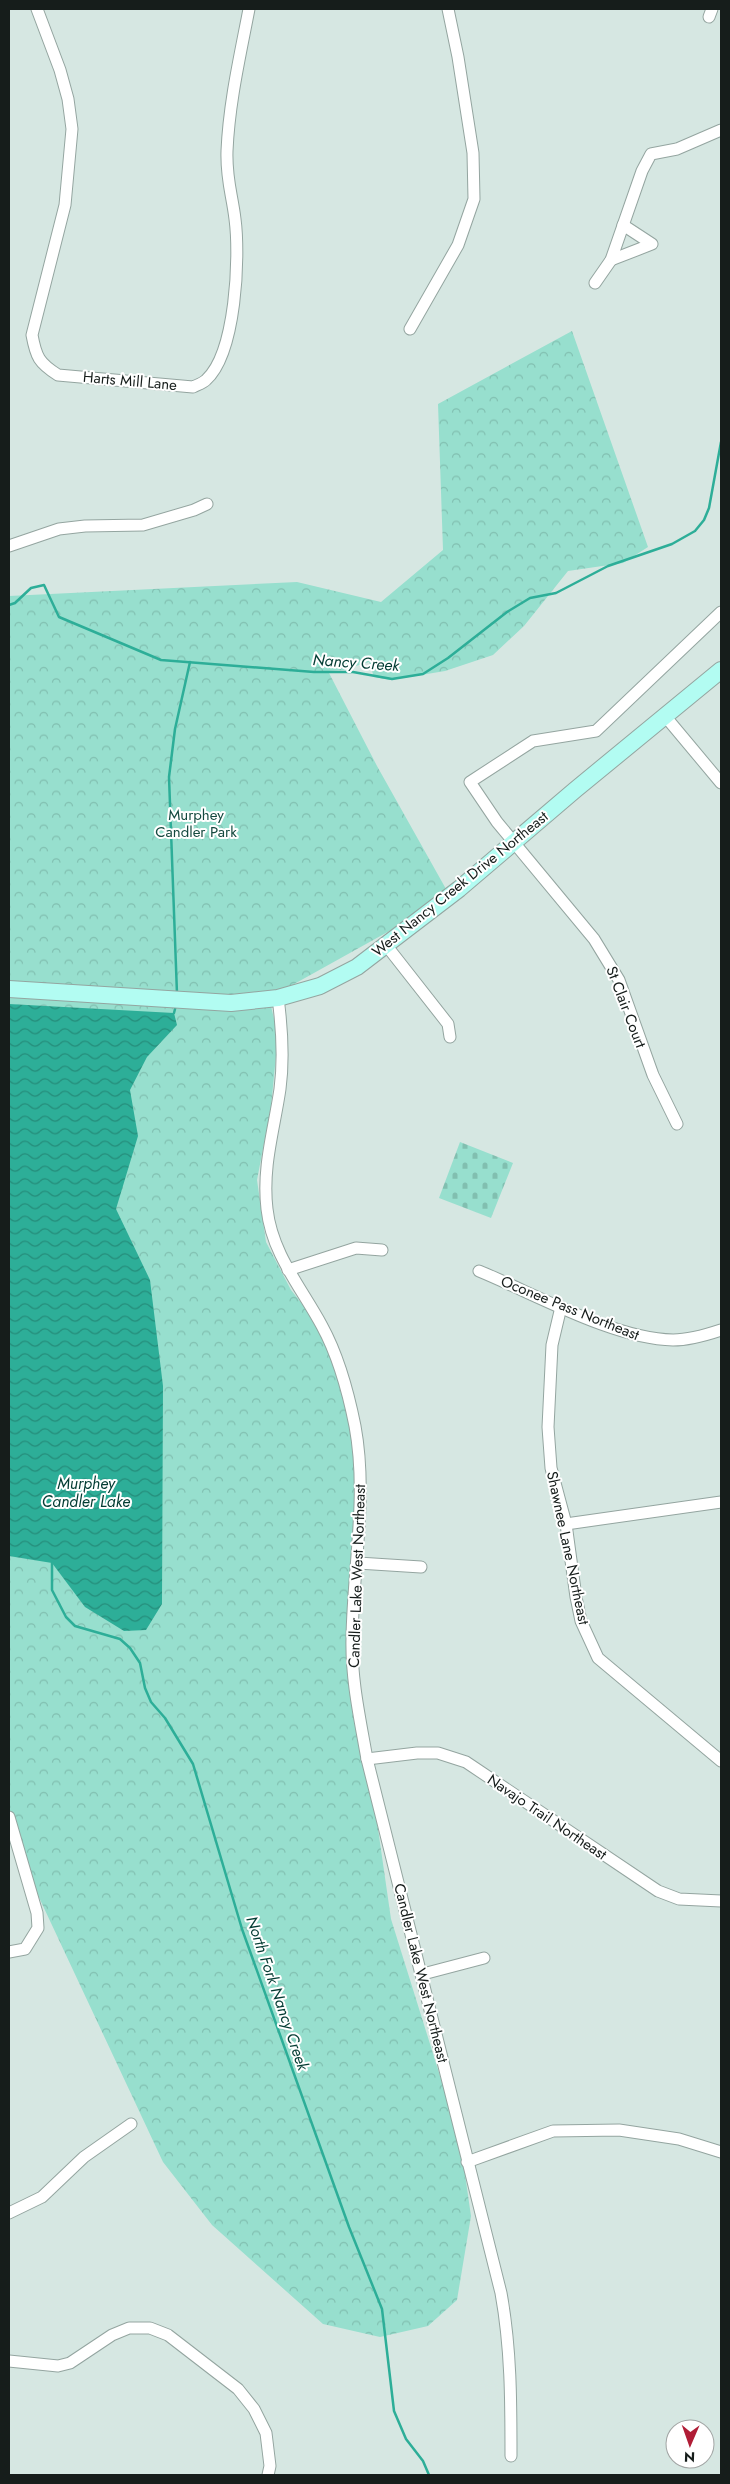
<svg xmlns="http://www.w3.org/2000/svg" width="730" height="2484" font-family="Jost,sans-serif">
<style>
.cemetery{fill:url(#cemetery-stones)}
.park{fill:url(#park-crowns)}
.water{fill:url(#water-waves)}
.lines{fill:none;stroke-linecap:round;stroke-linejoin:round}
.stream{stroke:#2dae98;stroke-width:2.5}
.street-casing{stroke:#94a5a0;stroke-width:13}
.secondary-casing{stroke:#94a5a0;stroke-width:18}
.street{stroke:#fff;stroke-width:11}
.secondary{stroke:#b2fcf2;stroke-width:16}
.labels{text-anchor:middle;stroke-width:4;stroke-linejoin:round;paint-order:stroke}
.street-label{font-size:15px;fill:#161d1b;stroke:#fff}
.park-label{font-size:15px;fill:#14493f;stroke:#fff}
.water-label{font-size:16px;font-style:italic;fill:#033c33;stroke:#fff}
</style>
<defs>
<pattern id="cemetery-stones" width="16" height="16" patternUnits="userSpaceOnUse" patternTransform="scale(1.25)"><rect width="16" height="16" fill="#97dfce"/><path d="M2 7V4a2 2 0 0 1 4 0v3zM10 15v-3a2 2 0 0 1 4 0v3z" fill="#81bfb0"/></pattern>
<pattern id="park-crowns" width="20" height="18" patternUnits="userSpaceOnUse" patternTransform="scale(1.25)"><rect width="20" height="18" fill="#97dfce"/><path d="M2 6a3 3 0 1 1 6 0M12 15a3 3 0 1 1 6 0" fill="none" stroke="#81bfb0"/></pattern>
<pattern id="water-waves" width="16" height="10" patternUnits="userSpaceOnUse" patternTransform="scale(1.25)"><rect width="16" height="10" fill="#2dae98"/><path d="M0 5q4-4 8 0t8 0" fill="none" stroke="#258d7b"/></pattern>
</defs>
<rect width="100%" height="100%" fill="#d6e7e2"/>
<polygon class="cemetery" points="460,1142 513,1163 491,1218 439,1198"/>
<polygon class="park" points="572,331 648,547 623,563 568,571 524,626 493,655 445,671 391,680 374,677 369,662 343,670 328,671 377,766 446,889 402,924 269,998 278,1035 271,1107 257,1180 266,1242 291,1290 330,1339 354,1422 357,1475 352,1605 361,1711 391,1919 460,2140 471,2216 457,2300 428,2326 380,2337 323,2324 212,2225 163,2162 36,1891 9,1814 9,596 297,582 381,602 443,550 438,404"/>
<polygon class="water" points="9,1004 174,1013 177,1025 147,1057 130,1090 138,1136 116,1209 150,1280 163,1386 162,1604 146,1630 124,1631 85,1607 52,1563 9,1556"/>
<g class="lines">
<g class="stream">
<polyline points="9,605 15,603 31,588 44,585 59,617 161,660 314,672 353,672 392,679 423,674 448,658 507,612 530,598 556,593 608,566 672,544 695,531 704,520 709,508 721,442"/>
<polyline points="177,994 169,777 175,729 190,662"/>
<polyline points="174,1013 176,1005"/>
<polyline points="52,1563 52,1590 66,1617 75,1626 120,1639 130,1648 140,1663 145,1688 151,1702 165,1718 193,1764 242,1929 349,2227 382,2309 394,2411 406,2439 423,2461 429,2475"/>
</g>
<g class="street-casing">
<g id="street">
<path d="M37 9 60 70 68 99 72 129 65 205 32 335C36 357 39 363 58 375L193 387C197 385 203 383 206 380 236 353 240 257 235 219 232 194 226 179 227 151 229 103 240 56 249 9"/>
<polyline points="709,17 712,9"/>
<polyline points="611,260 652,244 623,225"/>
<polyline points="595,283 611,260 642,171 651,154 677,149 721,130"/>
<polyline points="410,329 458,245 474,199 473,153 458,57 448,9"/>
<polyline points="9,546 59,529 85,526 143,525 194,510 207,504"/>
<polyline points="665,716 721,783"/>
<polyline points="386,945 448,1024 450,1037"/>
<path d="M278 998C282 1028 284 1059 280 1089 274 1130 262 1167 267 1209 272 1254 301 1287 322 1326 339 1357 348 1391 355 1426 368 1496 353 1567 352 1638 351 1679 360 1719 367 1759L501 2293C511 2348 511 2401 511 2456"/>
<polyline points="677,1124 653,1075 619,980 594,939 497,822 470,782 533,741 596,731 721,612"/>
<polyline points="288,1270 356,1248 382,1250"/>
<path d="M479 1271C535 1294 614 1339 673 1340 689 1340 706 1335 721 1330"/>
<polyline points="561,1307 552,1345 548,1427 551,1468 566,1524 576,1597 581,1621 598,1658 721,1761"/>
<polyline points="566,1524 721,1502"/>
<polyline points="358,1563 421,1567"/>
<polyline points="367,1759 417,1753 438,1753 466,1762 658,1891 679,1899 721,1901"/>
<polyline points="9,1817 37,1913 38,1928 25,1949 9,1952"/>
<polyline points="423,1974 484,1958"/>
<polyline points="467,2162 553,2131 619,2130 679,2139 721,2152"/>
<polyline points="9,2213 42,2197 84,2157 131,2124"/>
<polyline points="9,2361 58,2366 70,2363 112,2335 129,2328 150,2328 168,2335 238,2389 254,2409 266,2433 270,2466 268,2475"/>
</g>
</g>
<g class="secondary-casing">
<polyline id="secondary" points="9,989 231,1003 278,998 320,986 357,967 459,889 575,790 721,670"/>
</g>
<use href="#street" class="street"/>
<use href="#secondary" class="secondary"/>
</g>
<g class="labels">
<g class="street-label">
<text transform="translate(130 381) rotate(5)" y="5">Harts Mill Lane</text>
<text transform="translate(460 884) rotate(-39)" y="5">West Nancy Creek Drive Northeast</text>
<text transform="translate(626 1007) rotate(69)" y="5">St Clair Court</text>
<text transform="translate(570 1308) rotate(22)" y="5">Oconee Pass Northeast</text>
<text transform="translate(568 1548) rotate(78)" y="5">Shawnee Lane Northeast</text>
<text transform="translate(357 1576) rotate(-88)" y="5">Candler Lake West Northeast</text>
<text transform="translate(547 1817) rotate(34)" y="5">Navajo Trail Northeast</text>
<text transform="translate(421 1973) rotate(76)" y="5">Candler Lake West Northeast</text>
</g>
<g class="park-label">
<text x="196" y="820">Murphey<tspan x="196" dy="17">Candler Park</tspan></text>
</g>
<g class="water-label">
<text transform="translate(356 662) rotate(4)" y="6">Nancy Creek</text>
<text x="86" y="1489">Murphey<tspan x="86" dy="18">Candler Lake</tspan></text>
<text transform="translate(278 1993) rotate(71)" y="6">North Fork Nancy Creek</text>
</g>
</g>
<rect width="730" height="2484" fill="none" stroke="#161d1b" stroke-width="20"/>
<g transform="translate(690 2444) rotate(182)"><circle r="24" fill="#ffffff" stroke="#a2a5a4"/>
<path d="M0-4L9 19L0 12L-9 19Z" fill="#b01d36"/>
<text y="-8" font-size="14" font-weight="bold" text-anchor="middle" fill="#161d1b">N</text>
</g>
</svg>
